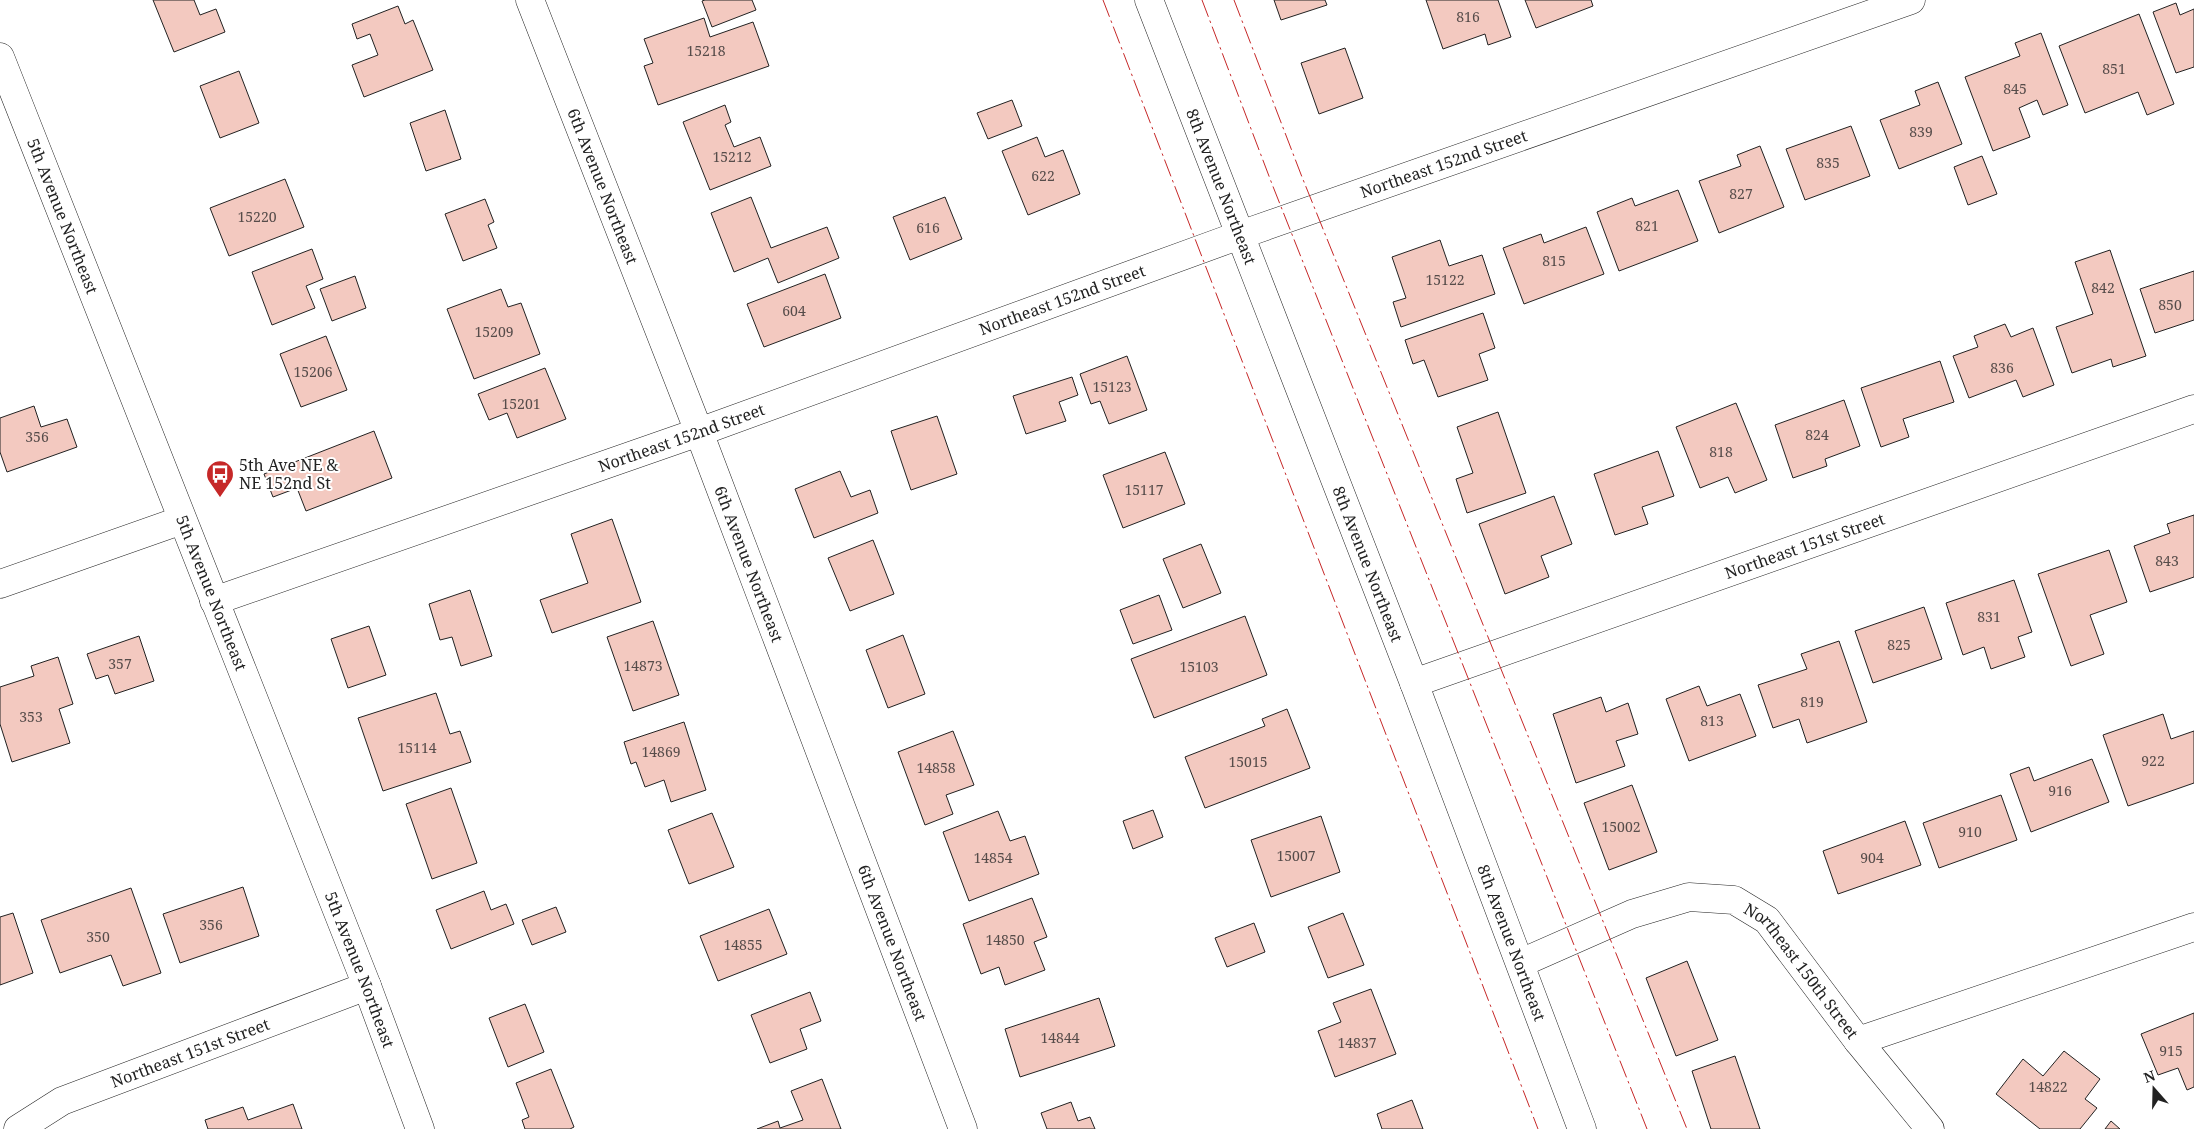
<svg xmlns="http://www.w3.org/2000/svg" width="2194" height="1129" font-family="'Noto Serif',serif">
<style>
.building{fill:#f3c9c0;stroke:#222}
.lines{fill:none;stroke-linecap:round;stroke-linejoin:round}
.minor-casing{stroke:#222;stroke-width:29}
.tertiary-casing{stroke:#222;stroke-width:29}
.minor{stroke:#fff;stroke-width:28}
.tertiary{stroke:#fff;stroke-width:28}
.power{stroke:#c62828;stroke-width:1;stroke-dasharray:18 4 2.5 4;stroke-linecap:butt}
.labels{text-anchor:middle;stroke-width:4;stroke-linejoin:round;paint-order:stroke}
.number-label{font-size:14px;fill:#564c4a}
.street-label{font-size:16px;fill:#222;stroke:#fff}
.poi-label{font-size:16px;fill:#222;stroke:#fff;text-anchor:start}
</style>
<rect width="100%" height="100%" fill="#fff"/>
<g class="building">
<polygon points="153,0 194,0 200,15 216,9 225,32 174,52"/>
<polygon points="705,0 752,0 756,10 712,27 702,1"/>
<polygon points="1274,0 1325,0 1327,5 1281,20"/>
<polygon points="1426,0 1498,0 1511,37 1488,45 1485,34 1443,49"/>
<polygon points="1525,0 1591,0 1593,6 1536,28"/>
<polygon points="2176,3 2180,15 2194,9 2194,67 2176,73 2153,12"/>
<polygon points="398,6 405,24 413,20 433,70 364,97 352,65 378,55 370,34 357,39 352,24"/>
<polygon points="2139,14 2174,104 2147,115 2138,92 2085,113 2059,46"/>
<polygon points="704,18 710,37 753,22 769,66 658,105 644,66 653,63 644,39"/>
<polygon points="2041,33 2068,105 2043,115 2037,100 2019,108 2030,137 1993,151 1965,77 2020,56 2015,43"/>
<polygon points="1345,48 1363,98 1319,114 1301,63"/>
<polygon points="239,71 259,123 220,138 200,86"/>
<polygon points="1938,82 1962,144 1899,169 1880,120 1920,105 1915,91"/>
<polygon points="1012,100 1022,126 988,139 977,113"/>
<polygon points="725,105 731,122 725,125 734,147 760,137 771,166 710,190 683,122"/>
<polygon points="445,110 461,159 426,171 410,123"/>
<polygon points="1851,126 1870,176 1805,200 1786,149"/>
<polygon points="1037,137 1045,157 1063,150 1080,194 1028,215 1002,151"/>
<polygon points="1760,146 1784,207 1719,233 1699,181 1741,166 1737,155"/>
<polygon points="1982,156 1997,194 1968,205 1954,167"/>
<polygon points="285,179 304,227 229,256 210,208"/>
<polygon points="1678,190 1698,241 1619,271 1597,212 1632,198 1635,206"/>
<polygon points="751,197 771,248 827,227 839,258 778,283 768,258 734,272 711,213"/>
<polygon points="945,197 962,239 910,260 893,217"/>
<polygon points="485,199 494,222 488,225 497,248 463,261 445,214"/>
<polygon points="1586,227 1604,274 1524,304 1503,248 1541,234 1544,243"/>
<polygon points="1440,240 1449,266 1482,255 1495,294 1401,327 1393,302 1406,298 1392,257"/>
<polygon points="312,249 323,279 306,286 315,308 272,325 252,272"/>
<polygon points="2110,250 2146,356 2113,367 2111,359 2072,373 2056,327 2093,314 2075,262"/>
<polygon points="2194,271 2194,320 2155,333 2140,289"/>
<polygon points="825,274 841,318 764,347 747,304"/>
<polygon points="355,276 366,308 332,321 320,289"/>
<polygon points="501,289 508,307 521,303 540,354 474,379 447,309"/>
<polygon points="1483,313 1495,348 1479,354 1488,380 1438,397 1424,360 1413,364 1405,340"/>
<polygon points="2005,324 2011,337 2033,328 2054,385 2023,397 2016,380 1969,398 1953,356 1978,347 1974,336"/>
<polygon points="326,336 347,390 301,407 280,354"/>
<polygon points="1127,356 1147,410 1109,424 1100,401 1091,404 1080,374"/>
<polygon points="1940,361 1954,402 1903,419 1909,437 1881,447 1861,388"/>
<polygon points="545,368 566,419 517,438 507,413 489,420 478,394"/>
<polygon points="1072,377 1078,395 1059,402 1066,421 1026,434 1013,396"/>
<polygon points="1844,400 1860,446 1825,459 1827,466 1793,478 1775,425"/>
<polygon points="1736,403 1767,480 1735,493 1728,477 1700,488 1676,427"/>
<polygon points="34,406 41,427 67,419 77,447 7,472 0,452 0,418"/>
<polygon points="1498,412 1526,493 1467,513 1456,479 1473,473 1457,427"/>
<polygon points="937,416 957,474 911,490 891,431"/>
<polygon points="374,431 392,478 306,511 297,488 273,497 264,474"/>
<polygon points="1658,451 1674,496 1642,507 1648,524 1615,535 1594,474"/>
<polygon points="1165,452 1185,504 1123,528 1103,475"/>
<polygon points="840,471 851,497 870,490 878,513 814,538 795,489"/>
<polygon points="1554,496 1572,544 1541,556 1549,577 1505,594 1479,524"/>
<polygon points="2194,515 2194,577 2150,592 2134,546 2170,533 2167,524"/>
<polygon points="612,519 641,602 552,633 540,600 588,583 571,534"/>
<polygon points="873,540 894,594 850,611 828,558"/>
<polygon points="1201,544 1221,593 1183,608 1163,559"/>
<polygon points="2109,550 2127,602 2090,615 2104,654 2071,666 2038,574"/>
<polygon points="2014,580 2032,632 2018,637 2025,657 1991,669 1984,647 1963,655 1946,603"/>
<polygon points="470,590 492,656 461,666 452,637 440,640 429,604"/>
<polygon points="1159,595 1172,630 1133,644 1120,610"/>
<polygon points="1924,607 1942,659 1873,683 1855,631"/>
<polygon points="1245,616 1267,675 1154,718 1131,659"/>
<polygon points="653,621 679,695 633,711 607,637"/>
<polygon points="369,626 386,675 348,688 331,639"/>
<polygon points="903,635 925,694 888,708 866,650"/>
<polygon points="139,636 154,681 115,694 108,675 96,679 87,654"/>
<polygon points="1839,641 1867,722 1807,743 1799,719 1773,728 1758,685 1807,669 1801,654"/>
<polygon points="58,657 73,704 59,709 70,743 12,762 0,724 0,687 34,676 31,666"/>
<polygon points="1699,686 1707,706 1740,694 1756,736 1689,761 1666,699"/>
<polygon points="436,693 450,734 460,731 471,762 383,791 358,718"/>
<polygon points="1601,697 1606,712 1628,703 1638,734 1616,741 1625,766 1576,783 1553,714"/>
<polygon points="1287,709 1310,768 1205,808 1185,757 1265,726 1262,719"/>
<polygon points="2163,714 2171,739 2194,731 2194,783 2128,806 2103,735"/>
<polygon points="684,722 706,790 671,802 664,780 645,787 636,762 631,764 624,742"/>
<polygon points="953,731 974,785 946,795 953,814 925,825 898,752"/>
<polygon points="2092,759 2109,802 2031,832 2010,774 2029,767 2034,781"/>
<polygon points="1632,785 1657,852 1609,870 1584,803"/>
<polygon points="451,788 477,863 432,879 406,804"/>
<polygon points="2001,795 2017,840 1939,868 1923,823"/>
<polygon points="1153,810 1163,837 1133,849 1123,821"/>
<polygon points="998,811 1010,841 1025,836 1039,874 969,901 943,832"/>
<polygon points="712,813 734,867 689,884 668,830"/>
<polygon points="1321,816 1340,872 1271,897 1251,840"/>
<polygon points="1905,821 1921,865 1838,894 1823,851"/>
<polygon points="243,887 259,936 180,963 163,914"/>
<polygon points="131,888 161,973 123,986 111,955 60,973 41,920"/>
<polygon points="484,891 491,910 506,904 514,924 451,949 436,910"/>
<polygon points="1032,898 1047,937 1034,942 1045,970 1005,985 999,967 981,974 963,924"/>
<polygon points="556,907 566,932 532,945 522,920"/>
<polygon points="769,909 787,954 718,981 700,936"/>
<polygon points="13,913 33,973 0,985 0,917"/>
<polygon points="1343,913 1364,965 1328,978 1308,927"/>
<polygon points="1254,923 1265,952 1227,967 1215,938"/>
<polygon points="1687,961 1718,1040 1676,1056 1646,978"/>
<polygon points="1371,989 1396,1054 1335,1077 1318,1031 1341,1022 1333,1003"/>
<polygon points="810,992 821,1021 800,1029 807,1049 770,1063 751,1015"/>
<polygon points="1099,998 1115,1046 1020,1077 1005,1029"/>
<polygon points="525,1004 544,1052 508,1067 489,1018"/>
<polygon points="2194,1013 2194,1087 2187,1090 2178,1068 2158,1075 2141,1034"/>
<polygon points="2064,1051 2100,1079 2085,1099 2097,1108 2080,1129 2040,1129 1996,1094 2023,1059 2043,1076"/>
<polygon points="1735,1056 1760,1129 1711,1129 1692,1071"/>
<polygon points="551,1069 574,1127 570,1129 525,1129 522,1120 529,1117 516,1083"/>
<polygon points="822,1079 841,1129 757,1129 778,1121 780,1128 803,1120 791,1091"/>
<polygon points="1412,1100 1423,1129 1382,1129 1377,1114"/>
<polygon points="1071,1102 1078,1121 1090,1117 1095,1129 1047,1129 1041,1113"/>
<polygon points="293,1104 302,1129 208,1129 205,1120 243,1107 248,1120"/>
<polygon points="2111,1121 2120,1129 2105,1129"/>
</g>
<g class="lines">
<g class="minor-casing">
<g id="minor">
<path id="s1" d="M530 0 699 432 963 1129"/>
<path id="s2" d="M1149 0 1414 683 1582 1129"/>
<polyline points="0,584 182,520"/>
<path id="s3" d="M214 601 699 432 1240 235 1911 0"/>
<path id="s4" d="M1414 683 2194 409"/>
<path id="s5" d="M1521 963 1632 914 1689 897 1734 900 1767 920 1858 1041 1930 1129"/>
<polyline points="1858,1041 2194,927"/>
<path id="s6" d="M18 1129 62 1101 367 986"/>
</g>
</g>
<g class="tertiary-casing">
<g id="tertiary">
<path id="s7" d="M0 57 367 986 420 1129"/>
</g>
</g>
<use href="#minor" class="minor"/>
<use href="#tertiary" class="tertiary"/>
<g class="power">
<polyline points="1103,0 1538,1129"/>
<polyline points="1202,0 1272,184 1647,1129"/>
<polyline points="1234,0 1302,177 1687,1129"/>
</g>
</g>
<defs>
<g id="bus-pin" transform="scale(1.4375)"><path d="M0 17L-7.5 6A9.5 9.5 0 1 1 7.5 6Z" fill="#c62828" stroke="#fff"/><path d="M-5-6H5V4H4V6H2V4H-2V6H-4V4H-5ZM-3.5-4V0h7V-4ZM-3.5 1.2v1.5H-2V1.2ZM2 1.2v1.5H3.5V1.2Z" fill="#fff"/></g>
</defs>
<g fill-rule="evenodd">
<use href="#bus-pin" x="220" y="474"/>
</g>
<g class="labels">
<g class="number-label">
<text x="1468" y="22">816</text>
<text x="706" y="56">15218</text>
<text x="2114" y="74">851</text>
<text x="2015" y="94">845</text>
<text x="1921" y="137">839</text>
<text x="732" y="162">15212</text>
<text x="1828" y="168">835</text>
<text x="1043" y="181">622</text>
<text x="1741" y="199">827</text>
<text x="257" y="222">15220</text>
<text x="1647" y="231">821</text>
<text x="928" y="233">616</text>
<text x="1554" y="266">815</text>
<text x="1445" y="285">15122</text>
<text x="2103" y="293">842</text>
<text x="2170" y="310">850</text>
<text x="794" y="316">604</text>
<text x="494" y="337">15209</text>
<text x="2002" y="373">836</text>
<text x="313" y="377">15206</text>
<text x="1112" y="392">15123</text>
<text x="521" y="409">15201</text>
<text x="1817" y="440">824</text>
<text x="37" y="442">356</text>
<text x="1721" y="457">818</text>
<text x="1144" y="495">15117</text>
<text x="2167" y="566">843</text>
<text x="1989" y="622">831</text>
<text x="1899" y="650">825</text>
<text x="120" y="669">357</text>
<text x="643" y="671">14873</text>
<text x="1199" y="672">15103</text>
<text x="1812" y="707">819</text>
<text x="31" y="722">353</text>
<text x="1712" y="726">813</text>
<text x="417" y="753">15114</text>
<text x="661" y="757">14869</text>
<text x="2153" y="766">922</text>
<text x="1248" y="767">15015</text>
<text x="936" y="773">14858</text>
<text x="2060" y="796">916</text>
<text x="1621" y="832">15002</text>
<text x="1970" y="837">910</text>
<text x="1296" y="861">15007</text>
<text x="993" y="863">14854</text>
<text x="1872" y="863">904</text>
<text x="211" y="930">356</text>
<text x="98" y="942">350</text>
<text x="1005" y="945">14850</text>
<text x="743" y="950">14855</text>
<text x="1060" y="1043">14844</text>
<text x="1357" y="1048">14837</text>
<text x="2171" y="1056">915</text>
<text x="2048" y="1092">14822</text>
</g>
<g class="street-label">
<text dy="6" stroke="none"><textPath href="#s3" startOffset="1305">Northeast 152nd Street</textPath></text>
<text dy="6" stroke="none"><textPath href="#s1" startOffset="200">6th Avenue Northeast</textPath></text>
<text dy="6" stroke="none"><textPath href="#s2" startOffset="200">8th Avenue Northeast</textPath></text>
<text dy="6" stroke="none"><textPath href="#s7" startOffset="171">5th Avenue Northeast</textPath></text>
<text dy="6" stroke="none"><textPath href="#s3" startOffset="900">Northeast 152nd Street</textPath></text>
<text dy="6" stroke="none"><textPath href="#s3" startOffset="495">Northeast 152nd Street</textPath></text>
<text dy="6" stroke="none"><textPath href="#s4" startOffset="414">Northeast 151st Street</textPath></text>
<text dy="6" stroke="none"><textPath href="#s1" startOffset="605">6th Avenue Northeast</textPath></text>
<text dy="6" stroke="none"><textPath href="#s2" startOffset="605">8th Avenue Northeast</textPath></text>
<text dy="6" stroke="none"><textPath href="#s7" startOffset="576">5th Avenue Northeast</textPath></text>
<text dy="6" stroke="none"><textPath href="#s1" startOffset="1010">6th Avenue Northeast</textPath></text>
<text dy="6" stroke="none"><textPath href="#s2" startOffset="1010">8th Avenue Northeast</textPath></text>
<text dy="6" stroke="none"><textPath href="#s7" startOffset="981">5th Avenue Northeast</textPath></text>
<text dy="6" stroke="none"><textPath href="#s5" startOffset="325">Northeast 150th Street</textPath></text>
<text dy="6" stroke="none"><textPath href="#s6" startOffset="189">Northeast 151st Street</textPath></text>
</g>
<g class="poi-label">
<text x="239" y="471">5th Ave NE &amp;<tspan x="239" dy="18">NE 152nd St</tspan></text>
</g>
</g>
<g transform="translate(2154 1089) rotate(340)" stroke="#ffffff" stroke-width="4" paint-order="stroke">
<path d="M0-4L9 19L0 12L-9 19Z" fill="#222222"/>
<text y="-8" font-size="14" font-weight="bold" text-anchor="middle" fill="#222222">N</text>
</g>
</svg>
